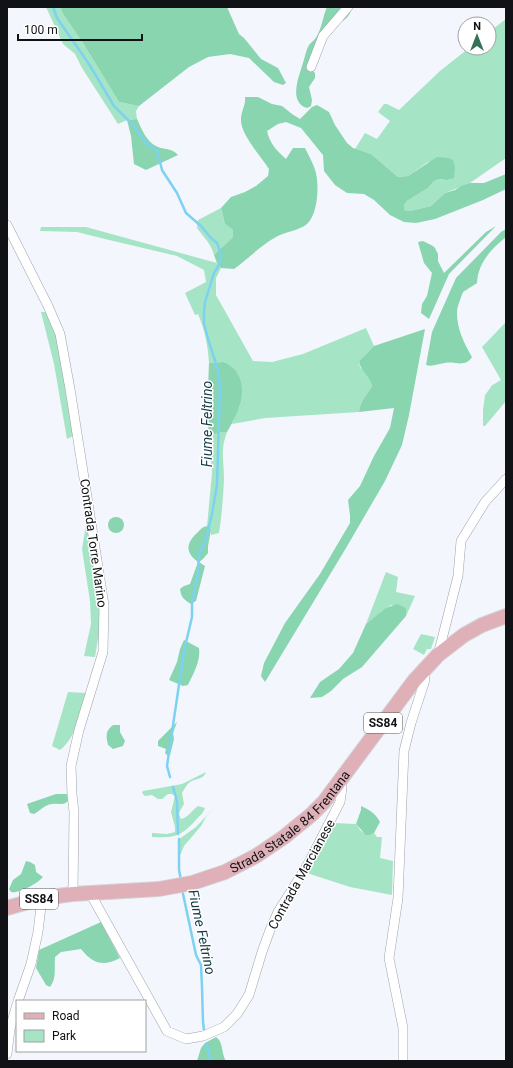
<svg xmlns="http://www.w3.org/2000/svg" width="513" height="1068" font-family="Roboto,sans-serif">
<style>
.green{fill:#a5e5c5}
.forest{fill:#88d5b0}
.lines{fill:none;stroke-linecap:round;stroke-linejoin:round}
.stream{stroke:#7dd2f1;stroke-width:2.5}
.street-casing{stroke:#a0a2ab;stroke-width:10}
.primary-casing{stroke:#d4d4d5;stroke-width:16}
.street{stroke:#fff;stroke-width:9}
.primary{stroke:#dfb0b8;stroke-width:14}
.labels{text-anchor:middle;stroke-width:3;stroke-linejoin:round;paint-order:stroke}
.shield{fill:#fff;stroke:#58595b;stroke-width:1}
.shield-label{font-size:12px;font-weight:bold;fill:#111215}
.street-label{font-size:13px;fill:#111215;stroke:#fff}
.water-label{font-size:14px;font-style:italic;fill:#143c49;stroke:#fff}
</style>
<rect width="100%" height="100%" fill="#f3f6fd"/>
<g class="green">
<polygon points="46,7 60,7 63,14 83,43 119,102 139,106 136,111 137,119 127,120 118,124 82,68 75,54 63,44"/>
<polygon points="506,19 506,158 470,183 445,193 431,206 410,211 404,210 404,205 407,201 428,188 434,181 439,179 446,180 428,162 408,176 398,177 371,154 355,149 365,133 377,139 390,121 378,112 384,104 387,104 399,110 440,71 469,48 489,48 489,32"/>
<path d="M221 208 225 224 233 230V237L214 255C210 242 205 239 197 228L198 220Z"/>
<path d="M41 227H86L217 263 221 268 216 278V295L253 361 272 362 303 354 366 328 374 346 359 361 360 367 370 379 372 386C367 395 360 401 359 412L265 418 232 424 240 405 225 362 209 363C208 346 205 330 198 314L195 315 185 293 206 282 204 270 177 256 105 239 77 232 40 231Z"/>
<polygon points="41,312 47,312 57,337 75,435 67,439 54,364"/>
<polygon points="506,322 506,401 485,426 483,426 483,410 485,395 491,387 491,386 501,380 482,347"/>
<path d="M221 432H227C220 451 224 461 224 480 223 498 222 515 219 533L211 535V530L207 526 212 473 209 436Z"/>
<polygon points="87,518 100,610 99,633 95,657 84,656 91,624 90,601 82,549"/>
<polygon points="386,572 398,577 396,592 415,596 406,616 406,608 391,605 366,624"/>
<polygon points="421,634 435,637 431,649 427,649 424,655 413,649"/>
<path d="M68 692 86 693C80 712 77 737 60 750L52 746Z"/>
<path d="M206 772C203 780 196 778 190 782 186 785 184 790 182 793L184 804C181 810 177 812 181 819 188 818 192 810 198 806L205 808C203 814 199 816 195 821 180 837 174 838 152 837V833L167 834 175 832V827L171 812 175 796 172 794H168L162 799H158L152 795 145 796 142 793 143 791 182 784Z"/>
<polygon points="216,806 206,817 201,826 184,846 179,858 178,840 196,827"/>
<polygon points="334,823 356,824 361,831 370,835 374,833 377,837 382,837 380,858 393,861 392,895 350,887 307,873"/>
</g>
<g class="forest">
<polygon points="60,7 227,7 239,34 244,38 261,59 278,68 286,83 283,85 274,82 249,58 230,54 208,57 189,67 139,106 119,102 83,43 63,14"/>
<path d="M327 7H351C352 19 338 22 331 29 325 37 316 59 311 69L315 73V78L309 87 312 100 311 106 307 108C288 102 299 76 303 63 305 57 306 50 309 45 311 42 315 40 317 36 322 27 323 16 327 7Z"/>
<path d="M245 97H258L272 104 282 106 292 114 300 119 312 107 317 105 329 112 335 125 347 143 353 148 371 154 398 177 408 176 437 157 448 158 453 160 455 167 454 178 446 180 439 179 434 181 428 188 407 201 404 205V210L410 211 431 206 445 193 455 190 461 186 470 183H484L506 174V189L483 200 435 219 416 223 404 222 390 215 374 200 364 194 347 193 335 185 324 171 323 155 301 128 286 122 278 124 267 131C270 144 277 151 286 159L293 148H305C309 156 314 165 316 173 319 187 318 214 307 224 301 230 284 232 276 237 260 246 248 259 234 269L221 268 217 263 214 255 233 237V230L225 224 221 208 231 197 245 192 256 186 268 176 269 169C261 156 240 134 241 119 241 111 246 105 245 97Z"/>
<path d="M137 119C141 128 147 143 158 147 166 150 172 148 178 155L146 170 134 164 131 136 127 120Z"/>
<polygon points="496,226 449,274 429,319 421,313 422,304 427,296 432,273 424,263 418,242 423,241 433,246 435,248 438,254 438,261 444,273 486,232"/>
<path d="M506 229V237C491 249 478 263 477 283L463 292C461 298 457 306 457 313 457 329 464 343 472 357 465 368 455 361 445 363 437 364 433 367 426 365L432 332 456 278 501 232Z"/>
<path d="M425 329 409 415 402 445 385 481 346 548 265 682 261 676 264 663 285 623 320 574 350 523V515L348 500 360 486 374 456 390 428 394 408 359 412C360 401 367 395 372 386 369 374 361 373 359 361L374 346Z"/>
<path d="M224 362C228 364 232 367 235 370 250 389 238 414 227 432H221L209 436 207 413 209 363Z"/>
<circle cx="116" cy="525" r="8"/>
<path d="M207 526 211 530 208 546V553L203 559 199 562 205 566 196 601 191 604C184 600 181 597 180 589L184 586 190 584 198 562C186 553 185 544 197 533 200 530 202 527 207 526Z"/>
<polygon points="397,604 406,608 406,616 362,667 343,679 331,691 322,697 310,698 320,682 339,669 353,653 366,624 386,608"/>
<path d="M184 640 199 648C201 661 193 674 188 685L183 686 169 680 177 662 180 649Z"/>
<polygon points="177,722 173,733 174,739 170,755 168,756 165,753 166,749 158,746 158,741"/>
<path d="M113 725H120V732L125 741 123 746 113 749 108 745C106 736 105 731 113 725Z"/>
<path d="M56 794H67L68 801C63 806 58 803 52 804 44 805 40 811 34 814L30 813 27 804Z"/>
<path d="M361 806C370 810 376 814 380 822L374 833 370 835H366L356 824 361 810Z"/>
<path d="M26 861 30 862 35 865 36 872 43 877C38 883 19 894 11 892L9 889 13 880 21 874Z"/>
<path d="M101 922 120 958C103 967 93 964 81 949L61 952 55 957C54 968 57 978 50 987L46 985 36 968 39 950Z"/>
<path d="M216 1037C224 1042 221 1054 226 1061H197L201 1048 205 1043Z"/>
</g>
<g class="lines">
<g class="stream">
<polyline points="53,7 57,18 89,64 114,106 134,126 147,144 157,150 162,170 177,193 186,213 201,226 210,237 217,243 221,254 220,263 214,273 205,302 204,313 204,324 209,342 218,370 220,384 217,485 212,514 206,539 199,554 198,573 192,602 192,617 184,651 167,766 170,777"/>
<polyline points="173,787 177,801 178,834"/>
<polyline points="179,839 179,870 181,880"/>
<polyline points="182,889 196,955 201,965 202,987 203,1022 204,1030"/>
<polyline points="207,1044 209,1057 211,1061"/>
</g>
<g class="street-casing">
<g id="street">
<polyline points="311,67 323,36 348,7"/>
<polyline points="7,225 48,306 60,334 70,389 104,605 103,652 79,730 71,766 72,795 74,812 73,894"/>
<polyline points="438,655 458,576 461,541 485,502 506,479"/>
<polyline points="90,893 167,1031 186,1039 203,1036 224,1027 237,1014 249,995 262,952 270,930 278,912 307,866 340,802 342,788 341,779"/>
<polyline points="18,1001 31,964 38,932 42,898"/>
<polyline points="7,1054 10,1029 17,1004"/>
<polyline points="403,1061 403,1028 389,958 398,898 404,751 411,723 425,680 423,671"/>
</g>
</g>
<g class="primary-casing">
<g id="primary">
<path id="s1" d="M7 908 42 898 73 894 159 889 192 883 225 872 256 856 284 837 311 815 324 802 414 681 438 655 464 635 482 625 506 616"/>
</g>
</g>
<use href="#street" class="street"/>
<use href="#primary" class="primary"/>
</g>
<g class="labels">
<g class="shield">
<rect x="364" y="713" width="38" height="20" rx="3"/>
<rect x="20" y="889" width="38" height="20" rx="3"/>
</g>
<g class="shield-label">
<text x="383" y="727">SS84</text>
<text x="39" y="903">SS84</text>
</g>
<g class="street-label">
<text transform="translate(94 543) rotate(82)" y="5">Contrada Torre Marino</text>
<text dy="5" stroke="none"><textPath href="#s1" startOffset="305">Strada Statale 84 Frentana</textPath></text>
<text transform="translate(301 874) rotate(-61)" y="5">Contrada Marcianese</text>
</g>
<g class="water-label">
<text transform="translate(207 424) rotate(-90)" y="5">Fiume Feltrino</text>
<text transform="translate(202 932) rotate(78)" y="5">Fiume Feltrino</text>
</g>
</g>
<rect width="513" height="1068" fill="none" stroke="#111215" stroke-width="16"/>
<rect x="16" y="1000" width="130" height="52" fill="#ffffff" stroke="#a0a0a1"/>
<rect x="24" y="1013" width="20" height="6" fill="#dfb0b8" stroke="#a0a0a1"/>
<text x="52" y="1020" font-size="12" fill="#111215">Road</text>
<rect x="24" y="1030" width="20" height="12" fill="#a5e5c5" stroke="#a0a0a1"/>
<text x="52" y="1040" font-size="12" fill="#111215">Park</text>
<g transform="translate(477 36)"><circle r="19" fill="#ffffff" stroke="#a0a0a1"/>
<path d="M0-3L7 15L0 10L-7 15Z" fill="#377159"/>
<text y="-6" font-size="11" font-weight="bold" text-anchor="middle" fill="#111215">N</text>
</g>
<path d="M18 34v6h124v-6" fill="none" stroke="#111215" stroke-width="2"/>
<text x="24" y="34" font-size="12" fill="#111215" stroke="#ffffff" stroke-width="3" paint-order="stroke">100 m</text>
</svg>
